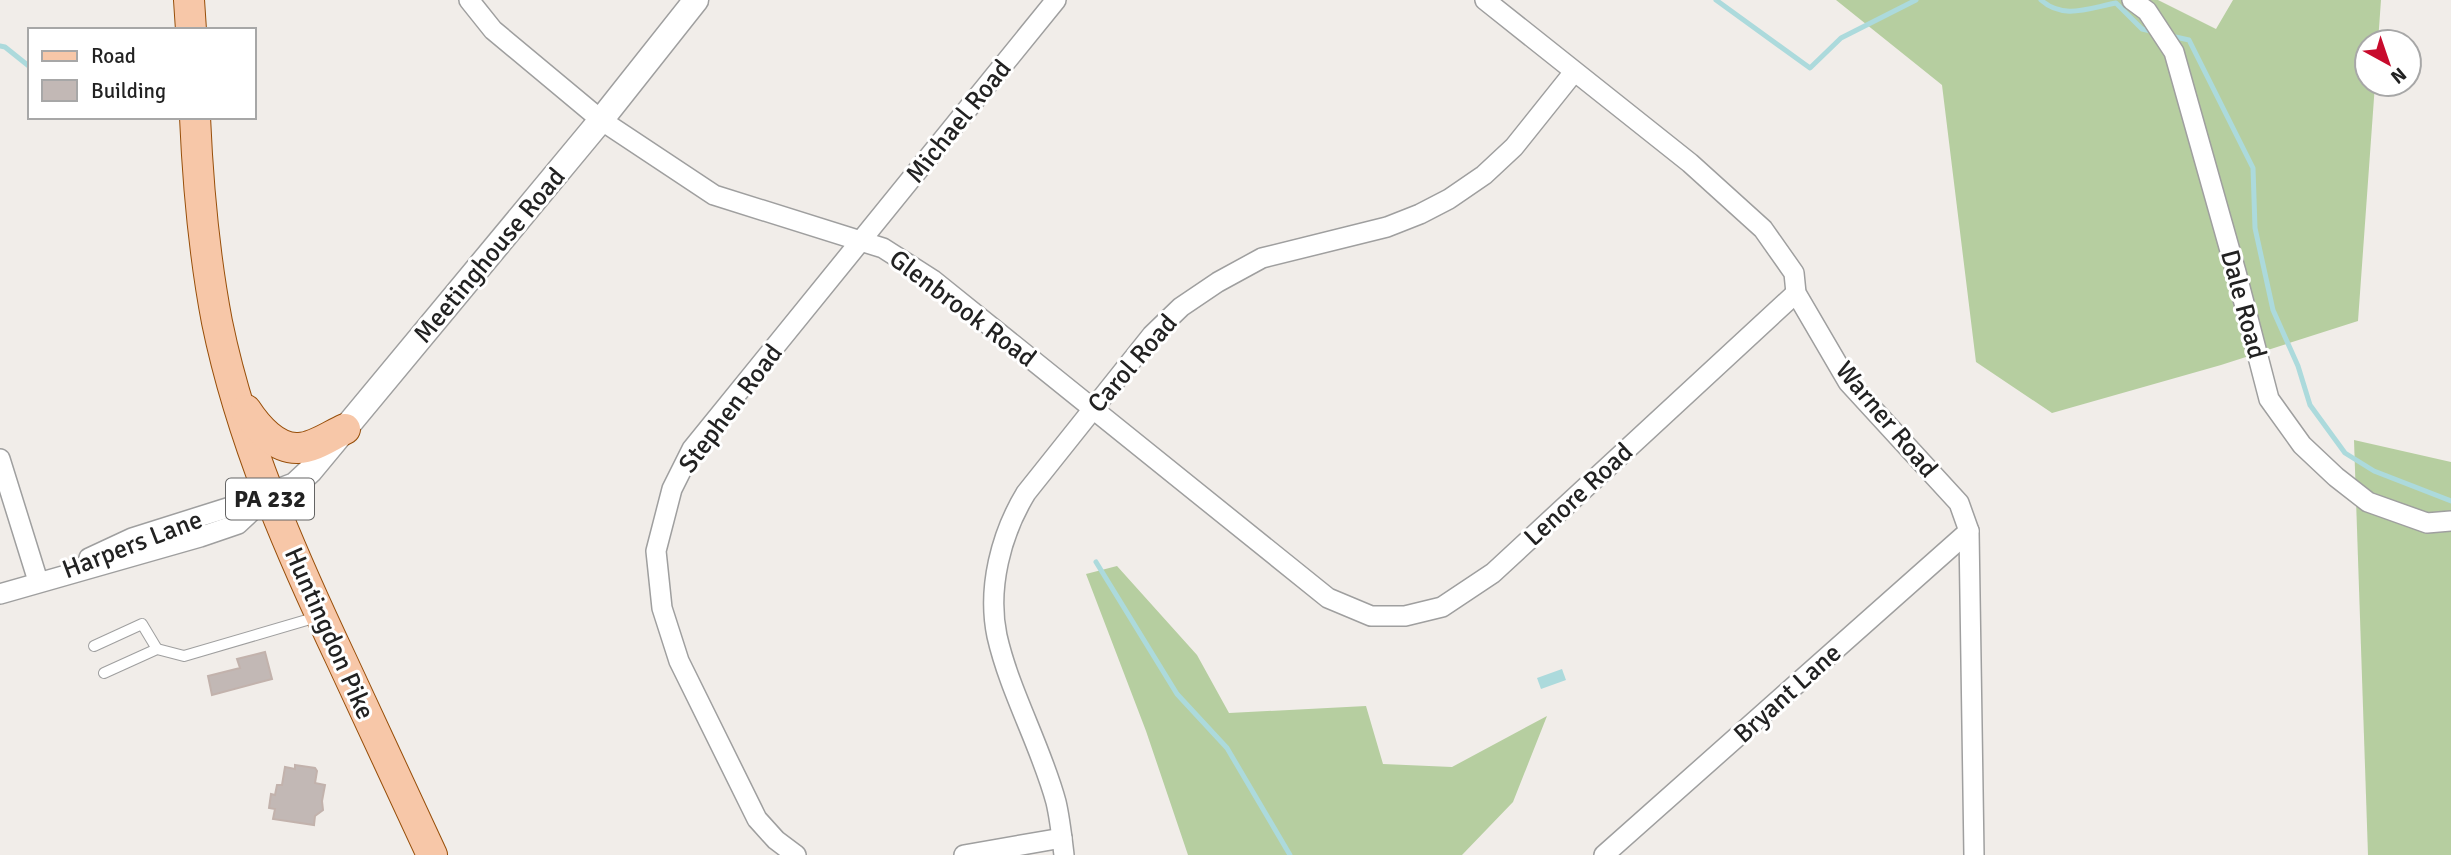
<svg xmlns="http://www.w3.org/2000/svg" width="2451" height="855" font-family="Signika,sans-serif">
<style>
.forest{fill:#b6cea0}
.water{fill:#acdadc}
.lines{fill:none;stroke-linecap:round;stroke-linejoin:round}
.stream{stroke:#acdadc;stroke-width:5}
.building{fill:#c2b8b5;stroke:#c2b2ac;stroke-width:2}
.service-casing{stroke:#9f9f9f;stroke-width:12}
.minor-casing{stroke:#9f9f9f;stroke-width:22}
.tertiary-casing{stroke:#9f9f9f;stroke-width:27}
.primary-casing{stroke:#974e09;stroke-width:32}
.service{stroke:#fff;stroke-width:10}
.minor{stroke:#fff;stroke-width:19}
.tertiary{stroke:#fff;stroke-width:24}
.primary{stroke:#f7c7a8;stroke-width:30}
.labels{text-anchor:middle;stroke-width:6;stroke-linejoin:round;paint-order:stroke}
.shield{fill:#fff;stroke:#646464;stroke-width:2}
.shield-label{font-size:24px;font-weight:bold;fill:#222}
.street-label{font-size:26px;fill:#222;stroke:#fff}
</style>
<rect width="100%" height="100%" fill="#f1ede9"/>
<g class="forest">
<polygon points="1836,0 2158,0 2216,29 2233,0 2381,0 2378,42 2367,42 2367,84 2375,84 2358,321 2221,365 2052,413 1976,362 1942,85"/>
<polygon points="2354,440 2451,462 2451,855 2368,855"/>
<polygon points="1117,566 1197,655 1229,713 1366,706 1383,764 1452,767 1547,716 1513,802 1462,855 1188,855 1146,731 1086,574"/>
</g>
<polygon class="water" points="1562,669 1566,680 1541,689 1537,678"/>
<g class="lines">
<g class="stream">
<polyline points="1716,0 1810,68 1841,38 1916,0"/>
<path d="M2041 0C2063 20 2089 8 2116 3L2142 29 2155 32"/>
<polyline points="2171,36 2189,40 2253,168 2255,228 2273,310 2298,366 2310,405 2345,453 2374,471 2451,501"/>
<polyline points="0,46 5,47 30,67"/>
<polyline points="1096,562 1177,694 1227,748 1290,855"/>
</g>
</g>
<g class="building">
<polygon points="265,652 272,679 212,695 208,676 240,668 237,659"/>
<polygon points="295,765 315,768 317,771 315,783 325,785 322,801 323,810 315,816 314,825 273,819 275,809 269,808 271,794 275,795 277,785 282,785 285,767 295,769"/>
</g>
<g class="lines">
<g class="service-casing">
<g id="service">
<polyline points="94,646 142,624 157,649"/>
<polyline points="104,673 157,649 184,656 317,617"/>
</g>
</g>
<g class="minor-casing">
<g id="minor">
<polyline points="469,0 493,30 601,120 714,195 883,248 933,280 1328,598 1371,616 1405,616 1442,607 1493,573 1796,293"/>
<polyline points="1485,0 1690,163 1763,229 1794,273 1796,293 1848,382 1959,503 1969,531 1974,855"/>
<polyline points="2132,0 2147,11 2174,52 2236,272 2269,399 2302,445 2336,477 2368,502 2427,523 2451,521"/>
<polyline points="0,459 38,581"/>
<polyline points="89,558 132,538 262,497"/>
<polyline points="0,594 200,537 238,524 269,495"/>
<polyline points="796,855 776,840 757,819 679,661 662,608 656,551 672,489 692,449 1056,0"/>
<polyline points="964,855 1062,838"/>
<path d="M1064 855C1062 838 1060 819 1056 802 1041 746 1010 693 997 636 987 588 1001 534 1026 493L1152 335 1181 307 1218 282 1262 258 1387 227 1420 214 1449 199 1484 175 1514 147 1574 72"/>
<polyline points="1604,855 1969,531"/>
</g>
</g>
<g class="tertiary-casing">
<polyline id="tertiary" points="269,495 295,485 310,471 601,120 696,0"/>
</g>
<g class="primary-casing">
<g id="primary">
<polyline points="189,0 191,30"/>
<path d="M195 117C198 186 204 254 217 322 241 439 290 551 341 659 371 724 402 790 432 855"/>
<path d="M246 410C257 427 276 449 298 448 314 448 331 435 345 429"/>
</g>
</g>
<use href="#service" class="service"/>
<use href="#minor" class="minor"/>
<use href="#tertiary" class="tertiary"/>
<use href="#primary" class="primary"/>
</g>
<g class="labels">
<rect class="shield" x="226" y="478.5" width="88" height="41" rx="5"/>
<g class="shield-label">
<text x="270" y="507">PA 232</text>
</g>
<g class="street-label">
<text transform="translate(958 121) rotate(-51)" y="9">Michael Road</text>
<text transform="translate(489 255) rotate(-50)" y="9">Meetinghouse Road</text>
<text transform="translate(2244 304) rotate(75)" y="9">Dale Road</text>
<text transform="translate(963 308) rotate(37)" y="9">Glenbrook Road</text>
<text transform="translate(1132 363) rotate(-49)" y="9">Carol Road</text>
<text transform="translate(730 408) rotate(-53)" y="9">Stephen Road</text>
<text transform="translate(1887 419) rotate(50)" y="9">Warner Road</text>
<text transform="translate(1578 494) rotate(-43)" y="9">Lenore Road</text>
<text transform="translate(132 544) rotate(-21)" y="9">Harpers Lane</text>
<text transform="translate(330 633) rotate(66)" y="9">Huntingdon Pike</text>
<text transform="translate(1787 693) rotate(-42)" y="9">Bryant Lane</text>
</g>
</g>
<rect x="28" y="28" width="228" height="91" fill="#ffffff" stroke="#a7a7a7" stroke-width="2"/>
<rect x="42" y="51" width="35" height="10" fill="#f7c7a8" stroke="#a7a7a7" stroke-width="2"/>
<text x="91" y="63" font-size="21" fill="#222222">Road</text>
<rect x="42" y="80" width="35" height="21" fill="#c2b8b5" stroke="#a7a7a7" stroke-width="2"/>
<text x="91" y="98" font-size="21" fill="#222222">Building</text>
<g transform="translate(2388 63) rotate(140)"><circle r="33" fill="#ffffff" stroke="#a7a7a7" stroke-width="2"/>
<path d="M0-5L12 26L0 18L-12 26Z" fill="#c80b2d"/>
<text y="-10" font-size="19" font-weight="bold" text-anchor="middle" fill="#222222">N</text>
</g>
</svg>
